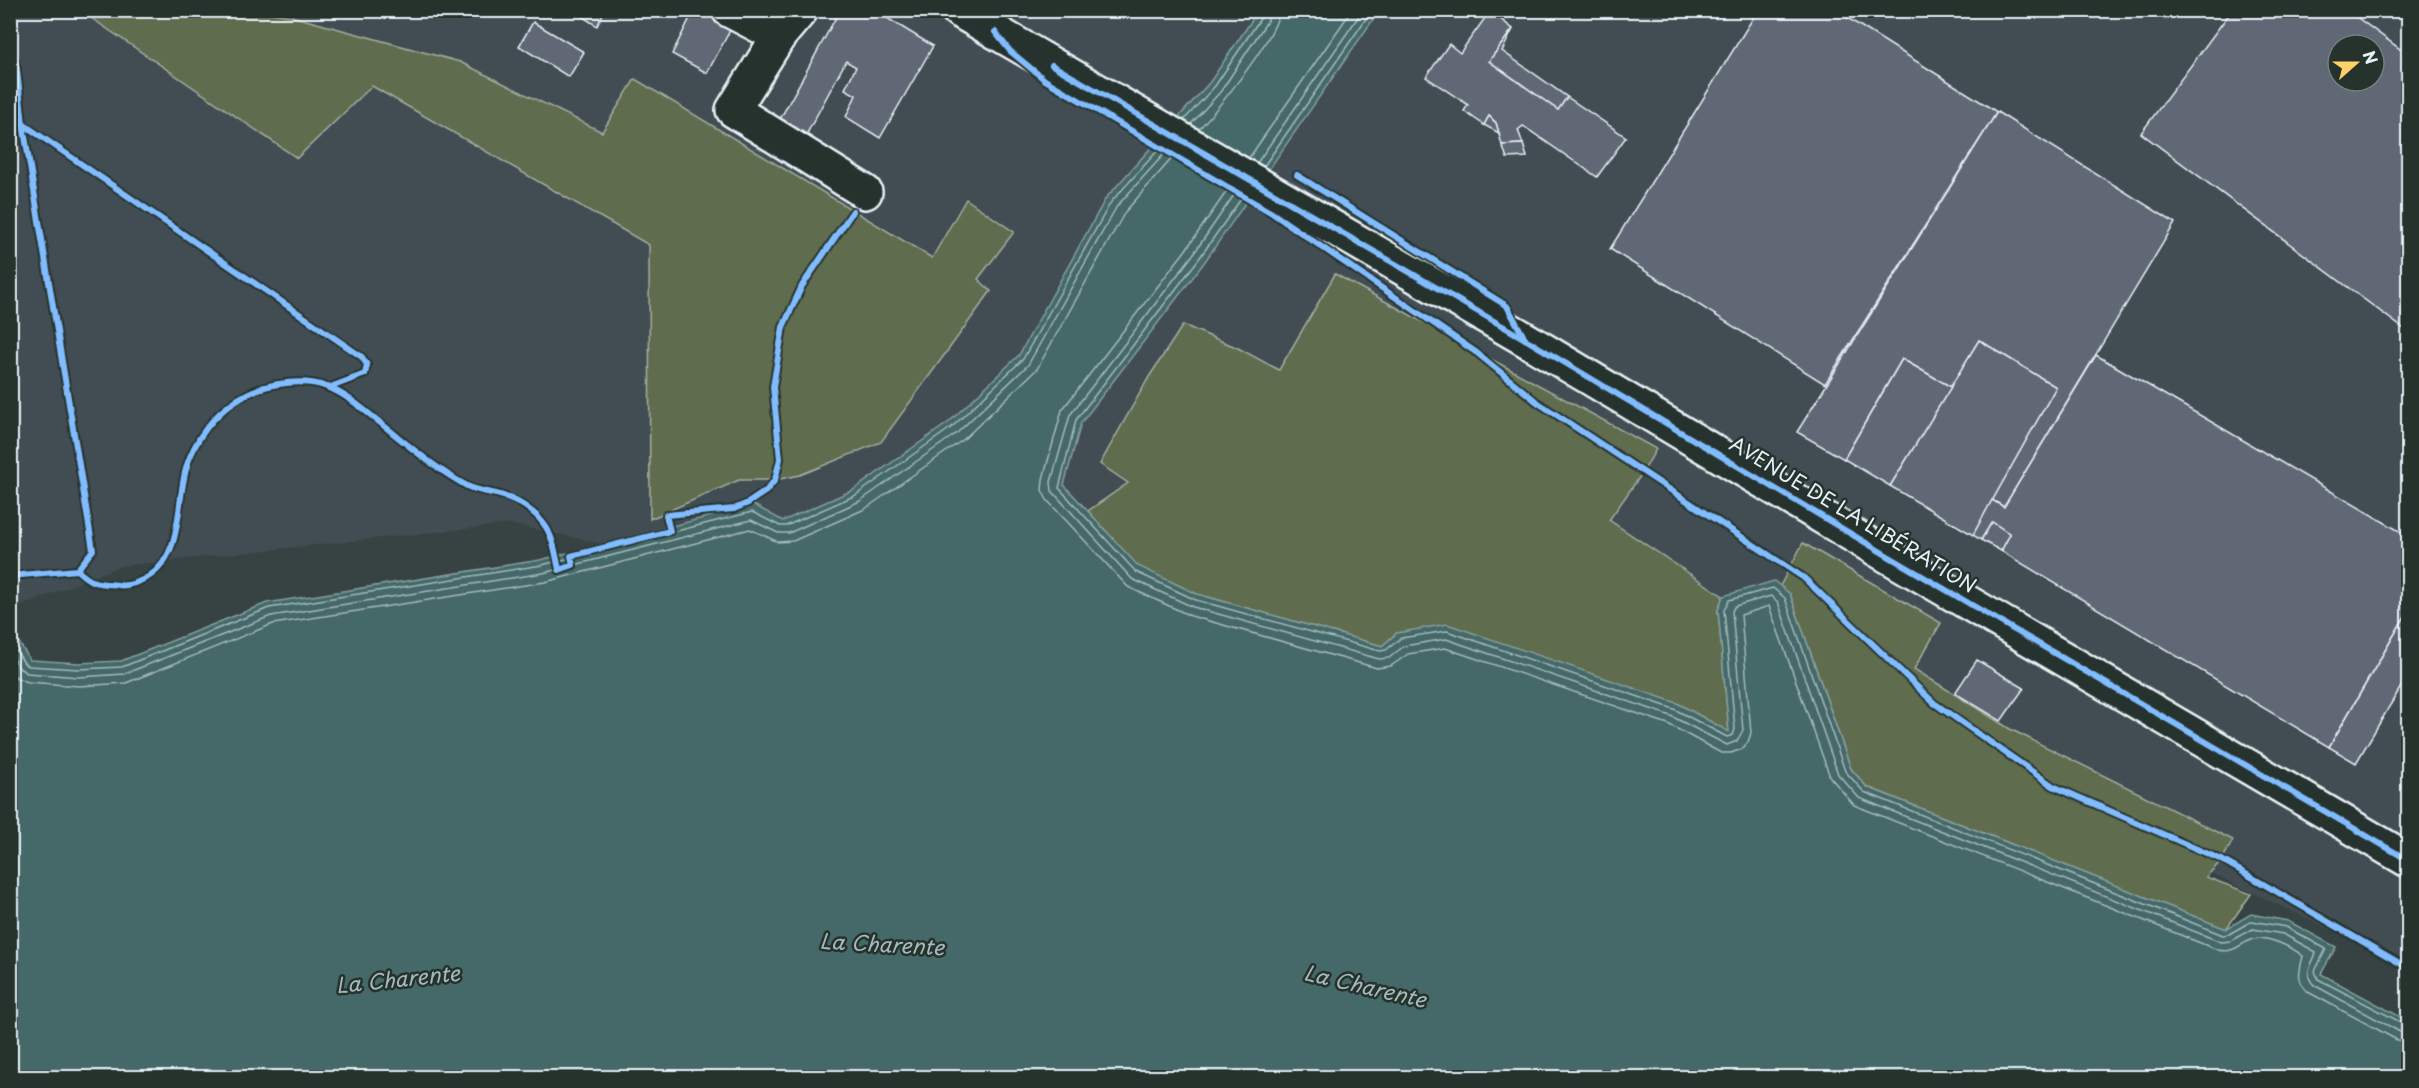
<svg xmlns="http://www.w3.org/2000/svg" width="2419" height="1088" font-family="'Playpen Sans',sans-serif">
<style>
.built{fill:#434e52;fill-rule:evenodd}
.green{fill:#5f6c4e;stroke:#a4aea3;stroke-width:1.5}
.water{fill:#446867;stroke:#869fa1;stroke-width:1.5}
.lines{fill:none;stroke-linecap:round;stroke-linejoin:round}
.shore{stroke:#a6babe;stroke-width:1.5}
.building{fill:#606875;stroke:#e8f1f8;stroke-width:1.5;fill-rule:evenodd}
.minor-casing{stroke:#e8f1f8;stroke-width:38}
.major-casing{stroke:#e8f1f8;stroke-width:38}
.path{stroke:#e8f1f8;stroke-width:4;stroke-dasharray:4.5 4.5;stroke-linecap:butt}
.minor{stroke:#26332d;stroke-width:33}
.major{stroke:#26332d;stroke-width:33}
.cycleway-casing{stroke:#26332d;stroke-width:10}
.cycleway{stroke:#80bcff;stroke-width:6}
.labels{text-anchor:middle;stroke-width:5;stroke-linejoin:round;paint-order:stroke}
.street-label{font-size:20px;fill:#e8f1f8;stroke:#26332d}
.water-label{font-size:21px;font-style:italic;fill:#a6babe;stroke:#26332d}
</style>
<rect width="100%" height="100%" fill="#374343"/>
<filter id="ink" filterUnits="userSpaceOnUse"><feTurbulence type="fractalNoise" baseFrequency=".0167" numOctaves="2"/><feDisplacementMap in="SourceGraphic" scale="12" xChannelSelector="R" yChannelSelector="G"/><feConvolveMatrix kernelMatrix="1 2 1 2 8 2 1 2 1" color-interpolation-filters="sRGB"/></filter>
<g filter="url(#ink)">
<path class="built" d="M11 11H2408V966L1402 491 868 599 510 524 120 566 11 610ZM2338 45H2374V81H2338Z"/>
<g class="green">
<polygon points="251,10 291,16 460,62 602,132 635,79 932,258 966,199 1014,232 978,279 991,291 881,442 800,475 775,480 739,480 650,519 649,245 372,86 297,158 81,11"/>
<polygon points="1335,274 1656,449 1643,472 1609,520 1723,596 1718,610 1729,732 1677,703 1397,633 1382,646 1197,594 1138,567 1088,511 1128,483 1100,464 1149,377 1183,325 1238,348 1279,370"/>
<polygon points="1803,543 1941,623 1914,669 2010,729 2233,840 2222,860 2206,877 2251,894 2226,929 1867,787 1851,769 1790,594 1780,586"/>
</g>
<polygon class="water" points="1258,11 1379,11 1203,264 1081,423 1064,485 1138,566 1197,594 1382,646 1397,633 1447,624 1677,703 1729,732 1718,610 1723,596 1774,581 1790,594 1851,769 1867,787 2226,929 2251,914 2288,921 2336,947 2321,974 2408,1021 2408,1077 11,1077 10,628 30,660 79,663 121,661 267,603 540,560 754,505 783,521 853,490 949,422 1019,355 1106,198 1210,82"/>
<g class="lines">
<g class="shore">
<polyline points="1184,120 1215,86 1262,16 1263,10"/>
<polyline points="1191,124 1221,91 1268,20 1270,10"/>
<path d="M1199 129C1217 109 1279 35 1279 10"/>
<polyline points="1249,158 1352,10"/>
<polyline points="1257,163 1363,10"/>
<polyline points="1264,166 1372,10"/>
<path d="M1229 188 1185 251 1062 410 1043 479 1042 490 1047 500 1128 587 1191 616 1377 668 1391 666 1408 654 1445 648 1668 724 1721 753H1731L1742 749 1748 742 1751 733 1741 615 1769 606 1830 777 1854 805 2218 950C2234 954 2240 943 2254 939 2267 935 2293 948 2303 956 2300 970 2295 980 2308 992L2397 1040 2408 1042"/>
<path d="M1236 192 1192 256 1070 415 1051 482 1052 491 1132 579 1193 607 1379 659 1389 658 1404 646 1446 639 1671 716 1727 745 1737 741 1743 730 1732 611 1735 606 1771 596 1778 602 1838 774 1859 798 2221 942 2231 941 2253 929 2283 934 2316 952C2313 965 2302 973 2314 985L2400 1032 2408 1033"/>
<polyline points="1243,196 1198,260 1076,420 1059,488 1136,572 1196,600 1380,651 1386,650 1401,638 1447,631 1674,709 1727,737 1733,735 1735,729 1724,610 1729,600 1773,588 1785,598 1845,771 1864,792 2223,935 2229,934 2252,921 2286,927 2326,949 2315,971 2318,979 2408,1026"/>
<polyline points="10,640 24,663 29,666 79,669 122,667 269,608 542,565 752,512 780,526 786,526 856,495 952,427 1023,359 1111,202 1160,148"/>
<polyline points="10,654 19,668 27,673 79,677 124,674 271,616 543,573 751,520 778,533 789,533 860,501 957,433 1028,365 1117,206 1166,152"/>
<polyline points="10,671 17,678 28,682 79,686 126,683 273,624 545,582 750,529 778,542 793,541 865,509 964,439 1037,369 1125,212 1174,156"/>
</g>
</g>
<g class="building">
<polygon points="572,10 605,10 597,26"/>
<polygon points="694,10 741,10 707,73 672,54"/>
<polygon points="840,10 874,10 933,46 880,138 846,117 856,95 845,89 856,67 846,61 805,137 779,121"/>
<polygon points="1758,10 1835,10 1997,112 1825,384 1610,249"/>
<path d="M2232 10H2347L2408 55V332L2141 133ZM2338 45H2374V81H2338Z"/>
<polygon points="1490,11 1513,29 1489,61 1558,110 1567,97 1626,137 1597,177 1523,126 1518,130 1523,144 1502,145 1496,123 1489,116 1484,125 1464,111 1468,105 1426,77 1449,44 1460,53"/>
<polygon points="533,22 584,52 569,77 519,46"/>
<polygon points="1513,29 1502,51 1567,97 1558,110 1489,61"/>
<polygon points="1997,112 2175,223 2004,507 1992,500 2056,387 1979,340 1951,387 1902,359 1844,459 1797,432"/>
<polygon points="1489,116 1496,123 1499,133 1484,125"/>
<polygon points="1523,144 1527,157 1507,158 1502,145"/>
<polygon points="1979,340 2056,387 1973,535 1890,486"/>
<polygon points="2096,355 2408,536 2408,611 2329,747 2001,551 2010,534 1992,522 1981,540 1973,535 1992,500 2004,507"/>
<polygon points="1902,359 1951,387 1890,486 1844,459"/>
<polygon points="1992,522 2010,534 2001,551 1981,540"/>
<polygon points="2408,611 2408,675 2356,763 2329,747"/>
<polygon points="1977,660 2024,688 2001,721 1955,693"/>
</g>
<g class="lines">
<g class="minor-casing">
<g id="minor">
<polyline points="729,10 779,36 801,10"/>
<polyline points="779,36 733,110 865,192"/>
</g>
</g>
<g class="major-casing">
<polyline id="major" points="958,10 1525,339 1888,556 2408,860"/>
</g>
<g class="path">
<polyline points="23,124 362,357 367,365 365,374 328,388"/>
<path d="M77 570C93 585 97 583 118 585 128 587 139 582 148 577 187 552 174 494 190 457 201 430 221 407 247 394 268 383 304 378 327 387 348 395 365 411 383 425 410 447 436 469 467 486 479 492 494 492 506 497 519 501 535 512 543 523 553 535 556 555 559 570L573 565 571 556 670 531 666 515C688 513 714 515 734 509 798 492 776 437 773 390 772 379 775 365 777 354 787 303 817 263 846 221"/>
</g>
<use href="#minor" class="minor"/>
<use href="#major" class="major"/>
<g class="cycleway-casing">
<g id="cycleway">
<polyline points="995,32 1010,51 1045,80 1272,213 1477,353 1537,402 1804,578 1934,703 2053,786 2222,860 2408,968"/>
<polyline points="10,40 17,70 23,124 93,550 77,570 10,576"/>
<polyline points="1052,65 1525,339 1888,556 2408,860"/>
<polyline points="23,124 362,357 367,365 365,374 328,388"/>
<polyline points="1297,175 1507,306 1525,339"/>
<path d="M77 570C93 585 97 583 118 585 128 587 139 582 148 577 187 552 174 494 190 457 201 430 221 407 247 394 268 383 304 378 327 387 348 395 365 411 383 425 410 447 436 469 467 486 479 492 494 492 506 497 519 501 535 512 543 523 553 535 556 555 559 570L573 565 571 556 670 531 666 515 734 509 748 503 766 491 775 480 780 459 773 387 783 327 802 286 853 211"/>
</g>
</g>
<use href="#cycleway" class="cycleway"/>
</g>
</g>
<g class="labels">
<g class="street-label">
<text transform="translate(1853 515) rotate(31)" y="7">AVENUE DE LA LIBÉRATION</text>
</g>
<g class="water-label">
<text transform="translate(882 945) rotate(3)" y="7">La Charente</text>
<text transform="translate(398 980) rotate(-6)" y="7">La Charente</text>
<text transform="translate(1365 987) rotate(13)" y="7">La Charente</text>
</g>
</g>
<rect width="2419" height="1088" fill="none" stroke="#26332d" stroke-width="36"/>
<rect x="18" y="18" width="2383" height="1052" fill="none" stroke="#e8f1f8" stroke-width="2" filter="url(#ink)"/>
<g transform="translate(2356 63) rotate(69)"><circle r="28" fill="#26332d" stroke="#747f7e" stroke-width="1.5"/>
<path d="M0-4.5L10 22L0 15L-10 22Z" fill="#ffd166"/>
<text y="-9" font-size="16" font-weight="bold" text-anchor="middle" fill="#e8f1f8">N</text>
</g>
</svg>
